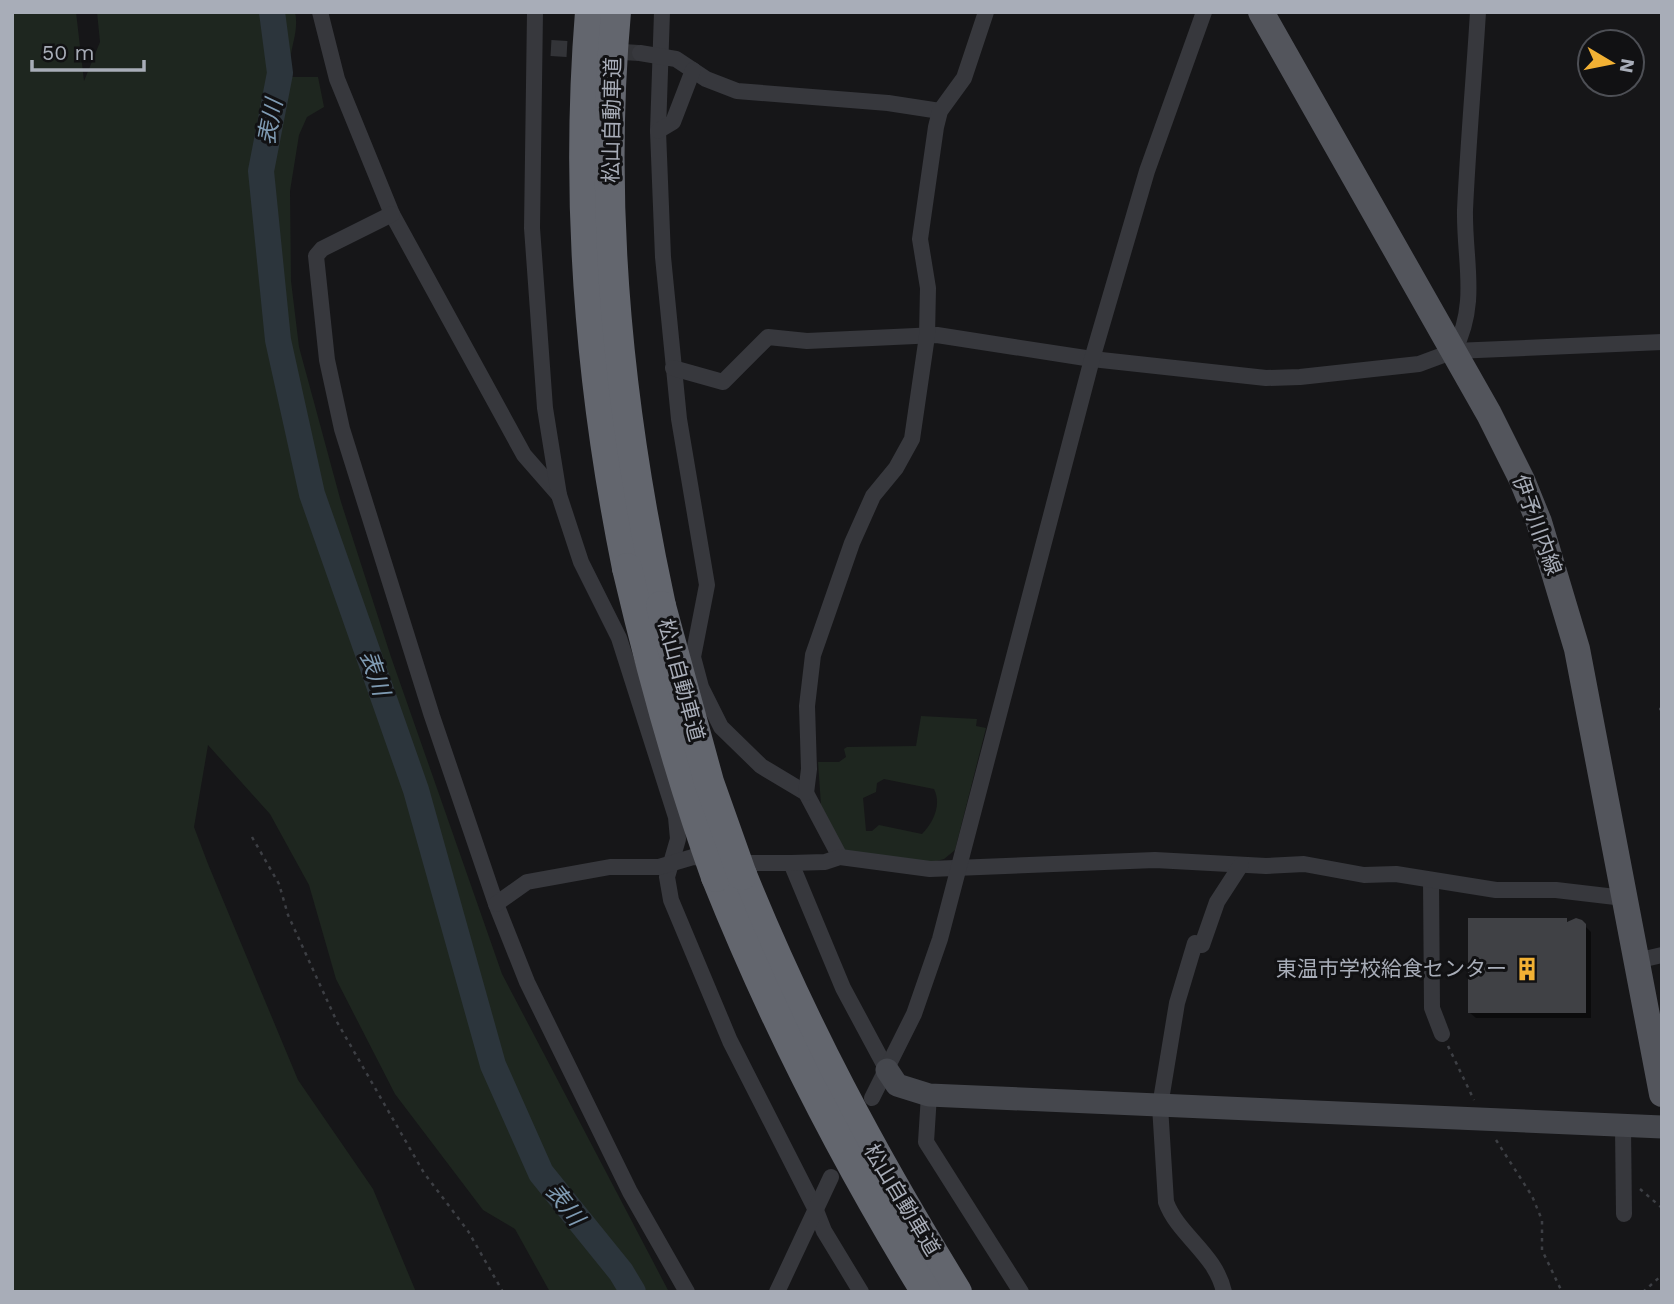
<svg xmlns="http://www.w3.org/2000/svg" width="1674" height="1304" font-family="'Work Sans','Noto Sans JP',sans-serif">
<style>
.green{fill:#1e261f;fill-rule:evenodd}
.shadow{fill:#0007}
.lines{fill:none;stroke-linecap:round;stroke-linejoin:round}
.river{stroke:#2c353c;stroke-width:26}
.building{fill:#404145}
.street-tunnel{stroke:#333438;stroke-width:16;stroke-dasharray:16 8;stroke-linecap:butt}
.path{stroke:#3d3f44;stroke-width:2.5;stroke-dasharray:3.5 5;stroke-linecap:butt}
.street{stroke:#37383d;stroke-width:16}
.secondary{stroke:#45474d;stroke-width:23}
.primary{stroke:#53555c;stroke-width:26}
.highway{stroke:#63666e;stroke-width:30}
.highway-bridge{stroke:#63666e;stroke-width:30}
.labels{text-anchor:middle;stroke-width:6;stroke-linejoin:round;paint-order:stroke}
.street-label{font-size:21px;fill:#a8adb8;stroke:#111113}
.poi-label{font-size:21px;fill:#a8adb8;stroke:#111113;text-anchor:end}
.water-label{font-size:23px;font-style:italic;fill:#7f9bb3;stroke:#111113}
</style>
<rect width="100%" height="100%" fill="#161618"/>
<g class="green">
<path d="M12 12H76L84 81 100 42 97 12H295C300 34 287 51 290 77H318L324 107 307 117 299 135 290 191 291 281 299 347 341 502 391 657 502 974 669 1292H550L515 1229 483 1210 395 1094 336 979 309 885 270 814 208 745 194 827 208 864 298 1080 373 1189 416 1292H12Z"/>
<path d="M921 716 977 719 976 726 986 728 955 850 944 859 933 862 842 851 821 805 818 762H839L846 757 844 749 847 747 916 746ZM884 779 934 789C942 805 933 823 922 834L879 825 872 831H866L863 798 876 792 877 783Z"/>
</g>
<polygon class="shadow" points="1566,920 1569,923 1581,922 1591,932 1591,1018 1476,1018 1470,1013"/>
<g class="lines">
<polyline class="river" points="272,12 280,73 261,171 278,340 312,494 416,790 493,1065 541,1173 621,1272 633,1292"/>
</g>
<polygon class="building" points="1468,918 1567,918 1567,922 1576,918 1582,920 1586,924 1586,1013 1468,1013"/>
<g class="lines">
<polyline class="street-tunnel" points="551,48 640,53"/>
<g class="path">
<polyline points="1659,709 1662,709"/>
<polyline points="252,837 279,884 288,915 337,1022 424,1173 468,1231 503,1292"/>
<polyline points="1448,1046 1474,1100"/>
<polyline points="1496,1140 1532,1196 1542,1220 1542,1250 1562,1292"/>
<polyline points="1640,1189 1662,1208"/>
<polyline points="1643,1292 1662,1275"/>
</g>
<g class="street">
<polyline points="320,12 337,79 392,214 524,455 559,495"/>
<polyline points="535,12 532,228 545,408 559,495 581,562 619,638 676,817 678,839 667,877 671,900 730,1041 815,1208 824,1231 861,1292"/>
<polyline points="662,12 658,131 663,257 679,419 707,585 693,657 701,687 721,727 761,766 806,793 840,857"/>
<polyline points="640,53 676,59 706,79 737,91 888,103 940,111"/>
<polyline points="658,131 673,122 693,70"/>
<polyline points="392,214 322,249 316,256 327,360 342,429 432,716 496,904 527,982 630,1192 687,1292"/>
<path d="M1454 351C1479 302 1464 261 1465 210 1468 144 1474 78 1478 12"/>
<polyline points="673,368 723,382 768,337 807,341 937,335 1092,359 1266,378 1300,377 1419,364 1454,351 1662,342"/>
<polyline points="806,793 809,769 807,706 813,655 852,543 873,496 896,468 912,439 927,336 928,288 920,239 936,127 940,111 964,78 986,12"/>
<polyline points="791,863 843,988 887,1070"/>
<polyline points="1431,880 1432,1008 1442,1034"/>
<polyline points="496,904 527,882 610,867 659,867 693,857 751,863 791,863 825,862 840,857 930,869 1155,860 1266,866 1304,864 1364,875 1396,874 1496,890 1556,890 1624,898"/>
<polyline points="1636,961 1662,955"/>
<polyline points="929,1095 926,1142 1021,1292"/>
<polyline points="872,1098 914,1014 940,939 1092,359 1147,171 1204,12"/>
<polyline points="1623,1128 1624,1214"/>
<polyline points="777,1292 831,1177"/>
<path d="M1224 1292C1216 1254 1178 1235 1166 1202L1160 1106 1177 1003 1195 943 1202 945 1217 902 1241 865"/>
</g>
<polyline class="secondary" points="887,1070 897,1085 929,1095 1662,1127"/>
<polyline class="primary" points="1261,12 1489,414 1522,480 1539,522 1577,649 1662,1094"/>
<g class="highway">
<path d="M590 12C575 197 590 386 627 568"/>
<path d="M616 12C598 211 619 412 661 606"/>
<path d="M742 875C803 1025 872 1154 957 1292"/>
<path d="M716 877C774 1022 844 1159 926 1292"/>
</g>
<g class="highway-bridge">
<path d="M627 568C652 675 679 774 716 877"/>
<polyline points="661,606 709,782 742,875"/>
</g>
</g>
<defs>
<g id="building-bare" transform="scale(1.89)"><path d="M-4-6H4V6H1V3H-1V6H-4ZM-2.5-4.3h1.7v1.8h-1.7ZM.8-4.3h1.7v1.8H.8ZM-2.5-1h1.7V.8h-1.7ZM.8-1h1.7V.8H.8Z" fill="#f2b134" stroke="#111113" stroke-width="2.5" paint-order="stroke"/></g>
</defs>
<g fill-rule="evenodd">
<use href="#building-bare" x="1527" y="969"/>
</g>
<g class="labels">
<g class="street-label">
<text transform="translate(612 120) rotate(-89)" y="7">松山自動車道</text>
<text transform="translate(1537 525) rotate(70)" y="7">伊予川内線</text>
<text transform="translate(681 680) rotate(75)" y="7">松山自動車道</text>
<text transform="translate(902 1200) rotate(59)" y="7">松山自動車道</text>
</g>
<g class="poi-label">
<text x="1507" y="976">東温市学校給食センター</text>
</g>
<g class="water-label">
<text transform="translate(270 122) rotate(-79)" y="8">表川</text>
<text transform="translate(375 673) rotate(71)" y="8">表川</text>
<text transform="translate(565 1204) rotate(52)" y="8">表川</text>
</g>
</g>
<rect width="1674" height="1304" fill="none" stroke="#a8adb8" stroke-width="28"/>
<g transform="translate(1611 63) rotate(100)"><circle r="33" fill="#111113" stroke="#4d4f55" stroke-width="2"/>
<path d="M0-5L12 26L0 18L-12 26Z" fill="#f2b134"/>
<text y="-10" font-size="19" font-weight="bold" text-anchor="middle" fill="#a8adb8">N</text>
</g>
<path d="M32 60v10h112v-10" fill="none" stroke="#a8adb8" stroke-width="3.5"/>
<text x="42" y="60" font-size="21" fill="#a8adb8" stroke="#111113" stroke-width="5" paint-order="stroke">50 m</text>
</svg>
